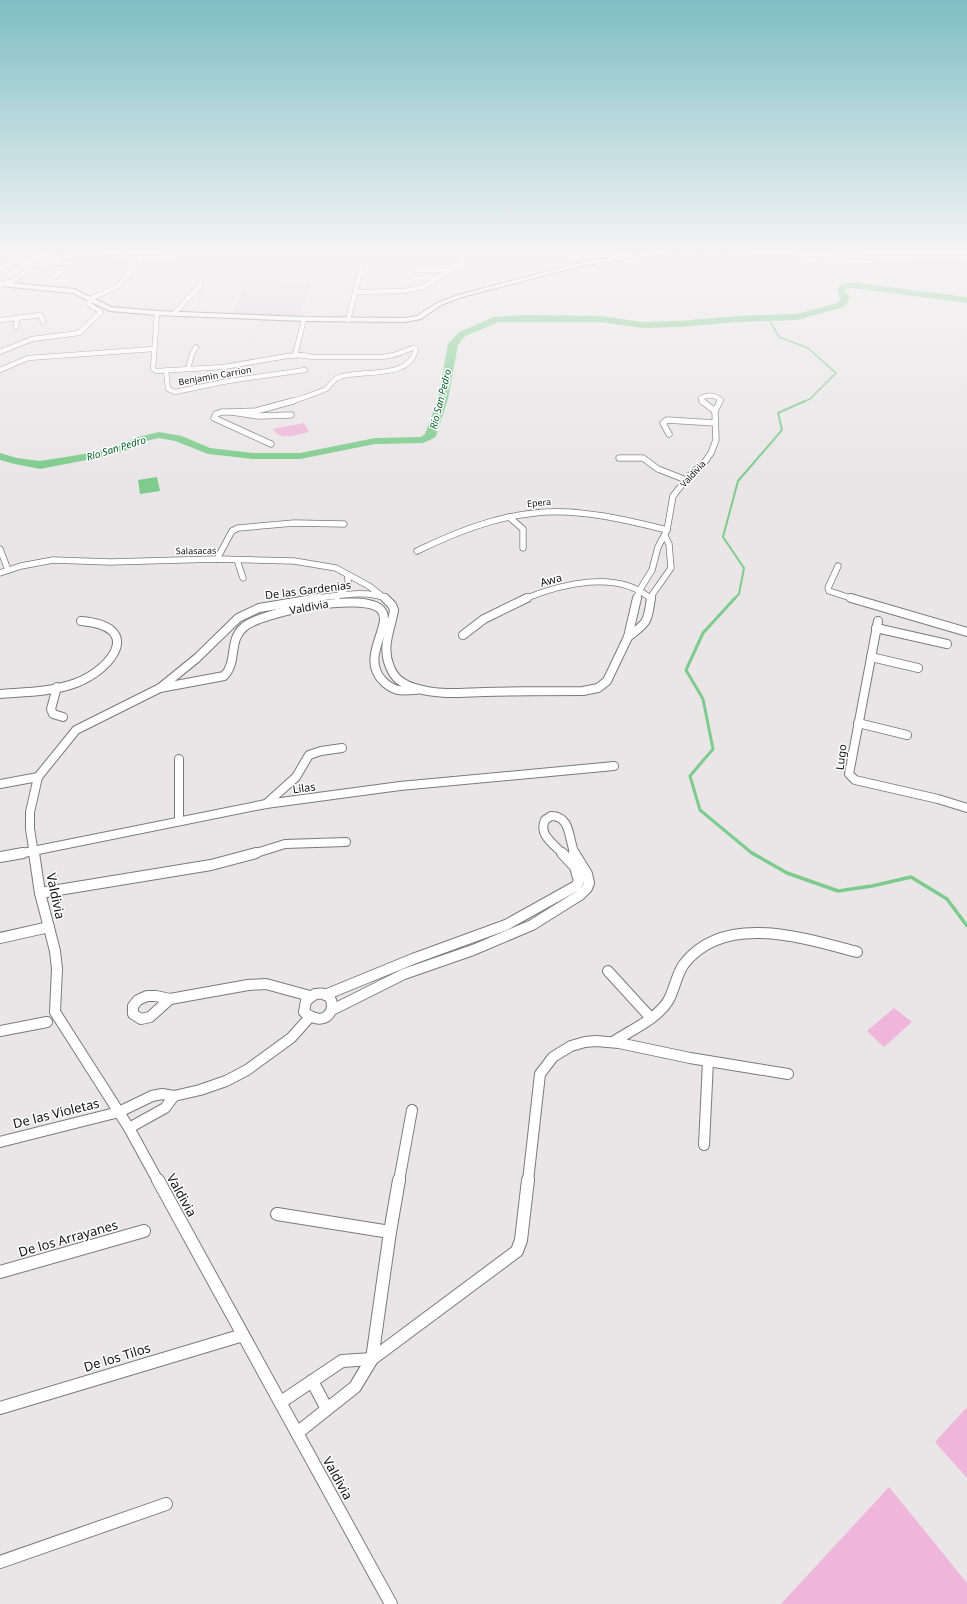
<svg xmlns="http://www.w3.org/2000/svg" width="967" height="1604" font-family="'Noto Sans',sans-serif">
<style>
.built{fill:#e5dae1}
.green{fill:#efb5da}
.water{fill:#7ecc8d}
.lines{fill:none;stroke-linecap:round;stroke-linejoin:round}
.stream-far3{stroke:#7ecc8d;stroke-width:1.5}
.stream-far2{stroke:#7ecc8d;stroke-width:2}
.stream-far1{stroke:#7ecc8d;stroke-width:3}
.stream{stroke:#7ecc8d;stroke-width:3.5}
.river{fill:#7ecc8d;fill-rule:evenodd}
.minor-far4-casing{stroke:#7d7a7c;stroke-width:5.5}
.minor-far3-casing{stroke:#7d7a7c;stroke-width:7}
.minor-far2-casing{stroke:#7d7a7c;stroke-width:10}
.minor-far1-casing{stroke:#7d7a7c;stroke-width:12}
.minor-casing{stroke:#7d7a7c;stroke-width:14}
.secondary-casing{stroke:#7d7a7c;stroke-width:2}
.minor-far4{stroke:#fff;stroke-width:4.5}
.minor-far3{stroke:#fff;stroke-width:5.5}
.minor-far2{stroke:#fff;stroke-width:8}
.minor-far1{stroke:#fff;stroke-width:10}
.minor{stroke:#fff;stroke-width:12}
.secondary{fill:#fff;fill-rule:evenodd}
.labels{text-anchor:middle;stroke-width:3;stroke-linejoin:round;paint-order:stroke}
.far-street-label{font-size:9px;fill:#121111;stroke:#fff}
.far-water-label{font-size:10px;font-style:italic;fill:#036028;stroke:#fff}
.street-label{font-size:11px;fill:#121111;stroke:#fff}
.near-street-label{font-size:13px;fill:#121111;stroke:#fff}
</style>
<rect width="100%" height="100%" fill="#eae6e8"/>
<polygon class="built" points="247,280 311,282 299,318 232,315"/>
<g class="green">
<path d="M304 423 309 432C298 434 280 442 273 429Z"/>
<polygon points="894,1008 912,1022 884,1047 867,1031"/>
<polygon points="967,1407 967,1478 935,1442"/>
<polygon points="889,1487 967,1583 967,1604 781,1604"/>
</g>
<polygon class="water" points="157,477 160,491 140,494 138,480"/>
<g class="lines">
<polyline class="stream-far3" points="768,318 779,337 808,348 836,373 810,399 803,402"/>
<polyline class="stream-far2" points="734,599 739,594 744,568 723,537 738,481 782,430 778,413 805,401"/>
<polyline class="stream-far1" points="735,598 703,633 686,670 703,699 713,749 690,776 700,810 753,854"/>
<polyline class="stream" points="752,853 787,873 838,891 872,886 911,877 947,899 967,926"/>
<polygon class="river" points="851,282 967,297 967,303 851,288 845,290 850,299 844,307 796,320 738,322 679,327 642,328 601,322 499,322 465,336 458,345 448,399 436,436 434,438 423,443 375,444 300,459 253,459 208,454 175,441 159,438 146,441 127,450 102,457 40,469 15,464 0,460 0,453 17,458 40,461 97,452 119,446 138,437 159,432 182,436 210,448 253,453 300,453 375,438 421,437 425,434 438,399 448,344 459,332 494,317 524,315 601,316 642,322 679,321 738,316 796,314 838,303 840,299 837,290 840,285"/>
<g class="minor-far4-casing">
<g id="minor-far4">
<polyline points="25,251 38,254 38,257"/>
<path d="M44 255 53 256 58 259C50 267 40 267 30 263L32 259Z"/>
<polyline points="418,255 419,249"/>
<polyline points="57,257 71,256 80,249"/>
<polyline points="110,257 174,259"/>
<polyline points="614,258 641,249"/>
<polyline points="957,258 967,260"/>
<polyline points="53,263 72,263 54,277"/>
<polyline points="0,269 14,262 30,261"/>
<polyline points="415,270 450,270"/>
<polyline points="1,284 13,281 34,265"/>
<polyline points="355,292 405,291 423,287 470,257 473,251 472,249"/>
<polyline points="157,313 153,369 156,371 224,367 287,356 304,355"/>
<polyline points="174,314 201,284"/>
<polyline points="0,320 41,315 43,322"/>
<polyline points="348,320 366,249"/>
<polyline points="16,327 17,318"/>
<polyline points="0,352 32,339 79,333 101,312 89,304 90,299 117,287 142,259"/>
<polyline points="295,355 304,319"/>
<polyline points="188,369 192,354 196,347"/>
<polyline points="0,370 28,358 154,349"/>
<polyline points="166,371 168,389 175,392 228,381 305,370"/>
<path d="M291 402C302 398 315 394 326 389 331 385 333 379 339 377 362 369 410 380 416 349L413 348 394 355 382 357H313L299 355"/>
<path d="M702 402 701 398C708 394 715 395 721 400L720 402"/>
</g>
</g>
<g class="minor-far3-casing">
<g id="minor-far3">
<polyline points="702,401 715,411"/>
<polyline points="715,411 720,401"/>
<polyline points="232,412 222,412 216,414 214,418 271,444"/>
<polyline points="291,415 258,416 232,412 256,411 293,401"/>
<polyline points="669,434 663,423 667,420 715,423"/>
<polyline points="619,458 643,458 658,469 686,480"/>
<polyline points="509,517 523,529 523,548"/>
<polyline points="0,549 8,570"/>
<path d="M417 551C464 528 515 509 568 512 602 514 635 522 667 530"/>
<polyline points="217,559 232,531 238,528 294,523 344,524"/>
<polyline points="237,560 243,578"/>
<polyline points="838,566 828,588 829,591 854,599"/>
<polyline points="0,573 21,566 53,560 110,562 217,559 294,561 336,568 369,586 383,597"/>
<polyline points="337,597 348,586 348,575"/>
<path d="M311 599C332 596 368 589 387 599"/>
<path d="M524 599C561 584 618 569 651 599"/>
<polyline points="637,599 639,591 652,570 658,547 667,530 673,496 689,476 704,463 711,453 716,440 715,411"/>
<polyline points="651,599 652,595 671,568 669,544 665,536"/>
</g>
</g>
<g class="minor-far2-casing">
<g id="minor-far2">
<path d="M385 598 392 605 394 610C391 630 381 646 390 667 394 678 404 685 415 688 437 695 462 693 485 692 518 691 550 691 583 691L598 688 607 681 628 637 637 598"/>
<polyline points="851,598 967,632"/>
<polyline points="878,621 849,774 855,780 938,799 967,808"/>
<polyline points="876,628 947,644"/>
<polyline points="463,635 484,619 527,598"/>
<path d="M628 637C647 623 648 622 651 598"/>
<polyline points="871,657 918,668"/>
<polyline points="57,687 51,709 53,714 63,717"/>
<path d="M160 688 224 676C238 662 228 640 244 627 261 612 365 591 381 610 394 625 359 657 383 681 394 692 401 691 416 690"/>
<path d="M0 694C25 692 52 692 76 683 114 668 143 626 81 621"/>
<polyline points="858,723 907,735"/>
<polyline points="179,759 179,821"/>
<polyline points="0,784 38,777"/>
<polyline points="266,804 296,777 309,755 321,751 342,748"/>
<polyline points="18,854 266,804 400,786 614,766"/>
<polyline points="34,854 30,829 30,812 38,777 76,730 160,688 197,658 238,618 259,608 319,598"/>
<polyline points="253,854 285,844 346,842"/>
<path d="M563 854C554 844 538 835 545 820L551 816C572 816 568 840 575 854"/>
</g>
</g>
<g class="minor-far1-casing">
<g id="minor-far1">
<polyline points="34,853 40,893 55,951 57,969 55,1012 129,1128 158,1181"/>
<polyline points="0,857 23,853"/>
<polyline points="40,893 211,865 256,853"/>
<polyline points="0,938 49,927"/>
<polyline points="608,971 650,1017"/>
<path d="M315 994C318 994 322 993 324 994 340 998 331 1033 304 1012L306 1001Z"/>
<polyline points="325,995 413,959 506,925 576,886 579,881 575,867 562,853"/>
<polygon points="147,996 156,996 170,999 150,1017 141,1019 133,1014 133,1006 138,1000"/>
<polyline points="170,999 248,985 266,984 310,996"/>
<polyline points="332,1010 404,974 473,950 532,925 580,895 587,888 589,883 587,874 574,853"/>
<polyline points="0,1031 47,1022"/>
<path d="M613 1042C631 1030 657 1019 668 1001 675 989 676 975 684 964 724 912 804 938 857 952"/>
<polyline points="129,1128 165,1108 174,1096"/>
<polyline points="0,1142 119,1112 152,1096 162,1094 174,1096 200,1090 226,1081 247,1070 291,1038 309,1018"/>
<polyline points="704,1145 708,1061"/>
<polyline points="399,1181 412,1110"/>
<polyline points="528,1181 540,1074 553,1057 571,1046 585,1042 596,1041 619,1043 690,1058 788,1074"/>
</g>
</g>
<g class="minor-casing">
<g id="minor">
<polyline points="158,1180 391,1604"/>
<polyline points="277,1214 390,1232"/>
<polyline points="0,1272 144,1231"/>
<polyline points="372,1359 390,1232 399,1180"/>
<polyline points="312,1381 327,1409"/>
<polyline points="281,1402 342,1361 372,1359"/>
<polyline points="0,1408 243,1335"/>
<polyline points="297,1433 355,1387 372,1359 517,1251 521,1240 528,1180"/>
<polyline points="0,1562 166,1504"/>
</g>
</g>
<g class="secondary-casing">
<polygon id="secondary" points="675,249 730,249 890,256 967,255 967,259 890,260 704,251 677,252 585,265 462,297 441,305 421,319 405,322 304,321 157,315 110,311 73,293 0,286 0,282 74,289 111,307 157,311 304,317 405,318 417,316 437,303 458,295 583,262"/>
</g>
<use href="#minor-far4" class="minor-far4"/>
<use href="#minor-far3" class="minor-far3"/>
<use href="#minor-far2" class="minor-far2"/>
<use href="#minor-far1" class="minor-far1"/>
<use href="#minor" class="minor"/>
<use href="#secondary" class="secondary"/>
</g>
<linearGradient id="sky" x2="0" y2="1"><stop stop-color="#7dbec4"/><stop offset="0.53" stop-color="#f6f4f5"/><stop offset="1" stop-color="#f6f4f5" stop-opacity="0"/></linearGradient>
<rect width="967" height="473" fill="url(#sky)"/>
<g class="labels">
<g class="far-street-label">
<text transform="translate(215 376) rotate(-10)" y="3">Benjamin Carrion</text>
<text transform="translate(693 474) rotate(-47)" y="3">Valdivia</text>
<text transform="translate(539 503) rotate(-5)" y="3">Epera</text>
<text transform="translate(196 551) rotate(-1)" y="3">Salasacas</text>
</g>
<g class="far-water-label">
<text transform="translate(440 399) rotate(-76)" y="4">Río San Pedro</text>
<text transform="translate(116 448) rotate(-17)" y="4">Río San Pedro</text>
</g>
<g class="street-label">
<text transform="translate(551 580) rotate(-16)" y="4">Awa</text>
<text transform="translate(308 590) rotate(-7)" y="4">De las Gardenias</text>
<text transform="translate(309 607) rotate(-10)" y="4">Valdivia</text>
<text transform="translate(841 757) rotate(-83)" y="4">Lugo</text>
<text transform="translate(304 788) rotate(-8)" y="4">Lilas</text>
</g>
<g class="near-street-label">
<text transform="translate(56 896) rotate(78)" y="5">Valdivia</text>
<text transform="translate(56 1113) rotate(-14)" y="5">De las Violetas</text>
<text transform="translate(182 1195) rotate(61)" y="5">Valdivia</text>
<text transform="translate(68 1238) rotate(-16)" y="5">De los Arrayanes</text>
<text transform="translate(117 1357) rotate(-17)" y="5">De los Tilos</text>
<text transform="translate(338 1478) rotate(61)" y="5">Valdivia</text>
</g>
</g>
</svg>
